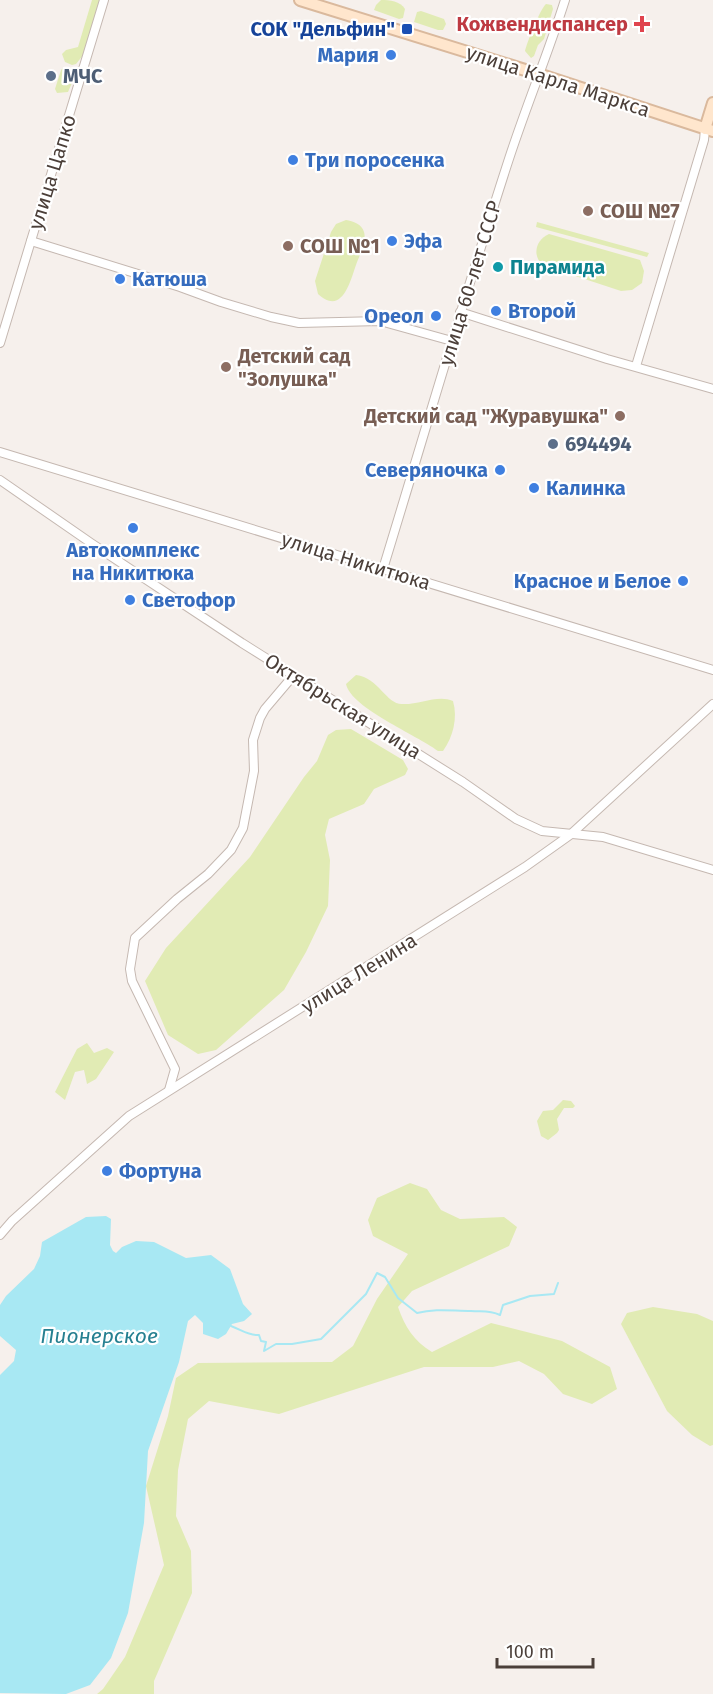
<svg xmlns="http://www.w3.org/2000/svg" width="713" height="1694" font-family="'Fira Sans',sans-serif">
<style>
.green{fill:#e1ebb4}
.water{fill:#a8e8f3}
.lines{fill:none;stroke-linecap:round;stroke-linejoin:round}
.stream{stroke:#a8e8f3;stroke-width:2}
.street-casing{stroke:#c5b8b1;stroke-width:10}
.secondary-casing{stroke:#dab99d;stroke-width:14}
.street{stroke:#fff;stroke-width:8}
.secondary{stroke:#ffe6cd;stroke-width:10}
.health-dot{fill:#e0444e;stroke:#fff;stroke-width:2}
.transit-dot{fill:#1a4fb4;stroke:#fff;stroke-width:2}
.shop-dot{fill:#3f7fe0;stroke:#fff;stroke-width:2}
.service-dot{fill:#5c6f8a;stroke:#fff;stroke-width:2}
.education-dot{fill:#8d6e63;stroke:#fff;stroke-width:2}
.culture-dot{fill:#0f9aa8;stroke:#fff;stroke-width:2}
.labels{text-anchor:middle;stroke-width:4.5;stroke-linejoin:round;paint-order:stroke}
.health-label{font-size:20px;font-weight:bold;fill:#be3a42;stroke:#fff;text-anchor:end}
.transit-label{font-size:20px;font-weight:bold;fill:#164399;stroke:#fff;text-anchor:end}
.shop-label{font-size:20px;font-weight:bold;fill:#366cbe;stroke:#fff;text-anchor:start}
.service-label{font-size:20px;font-weight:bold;fill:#4e5e75;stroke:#fff;text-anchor:start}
.street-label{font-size:20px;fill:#4b3f39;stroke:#fff}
.education-label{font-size:20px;font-weight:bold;fill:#785e54;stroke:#fff;text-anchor:start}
.culture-label{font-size:20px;font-weight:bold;fill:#0d838f;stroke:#fff;text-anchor:start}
.water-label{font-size:21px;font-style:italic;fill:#268091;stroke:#fff}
</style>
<rect width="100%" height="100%" fill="#f6f0ec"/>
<g class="green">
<polygon points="92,0 100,0 84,54 76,64 72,65 65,62 62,54 66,50 78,47"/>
<path d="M381 0C390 0 400 1 405 9L403 18 399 19 374 10 376 5Z"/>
<path d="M546 4 552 5 553 9 544 39 538 45 534 56 531 58 525 51C527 43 540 9 546 4Z"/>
<polygon points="421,11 444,19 446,24 443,30 438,30 414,22 417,12"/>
<polygon points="64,67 73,70 75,76 68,92 57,93 55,89 61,70"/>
<path d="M346 220C353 221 362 224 364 232 367 242 359 256 356 265 350 282 342 316 318 294L315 281 331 232 336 224Z"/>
<polygon points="537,222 649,253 647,257 536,227"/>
<path d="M549 234 640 260 644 271 642 283 632 290 621 291 542 265C532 254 536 240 549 234Z"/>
<path d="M356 675C379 678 386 704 402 704 419 705 438 694 453 701 458 718 453 737 443 751H438C417 735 351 708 346 684Z"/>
<polygon points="351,729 403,760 408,769 405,775 374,789 364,804 329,819 325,835 330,860 328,906 306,952 284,990 216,1050 198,1054 168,1035 145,981 166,948 250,857 304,777 317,761 328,735 336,730"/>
<polygon points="87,1043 94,1053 107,1048 114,1052 96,1079 87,1084 84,1070 75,1072 65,1100 55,1092 77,1049"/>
<polygon points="563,1100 571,1101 575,1106 573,1108 564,1108 557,1119 559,1130 557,1133 548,1140 541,1136 537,1121 543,1111 553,1110"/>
<path d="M410 1183 427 1189 441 1210 460 1219 504 1217 517 1227 509 1246 412 1291 398 1307C405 1327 414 1341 432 1352L491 1323 562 1341 610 1367 617 1389 592 1404 563 1394 544 1374 519 1361 493 1367H424L279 1414 209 1401 188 1419 178 1470 176 1516 191 1551 192 1593 154 1681V1694H97L103 1689 125 1657 164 1565 146 1486 168 1416 176 1378 198 1363 332 1362 353 1346 377 1299 408 1254 373 1236 368 1220 377 1198Z"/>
<polygon points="653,1307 697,1314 713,1321 713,1445 710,1446 692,1435 667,1411 621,1324 627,1313"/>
</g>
<polygon class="water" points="106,1216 111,1219 110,1245 113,1251 116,1253 122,1247 136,1241 154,1242 186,1258 211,1255 230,1269 243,1304 252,1314 244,1321 232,1324 226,1334 218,1339 203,1334 203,1323 195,1315 188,1321 179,1362 148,1451 144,1523 128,1613 111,1658 90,1685 66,1694 0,1693 0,1375 14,1361 16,1350 0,1336 0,1305 6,1296 34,1269 40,1256 42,1242 86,1217"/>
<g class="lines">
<path class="stream" d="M231 1326C242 1330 249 1336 259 1335L261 1341 266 1342 264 1351 276 1344H292L321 1339 366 1294 377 1273 385 1277 398 1298 417 1313C436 1308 452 1311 471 1311 482 1312 489 1310 500 1315L503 1305 530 1296 554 1294 558 1283"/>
<g class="street-casing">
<g id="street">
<polyline points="31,241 180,287 221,302 271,317 299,323 380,321 452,341"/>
<polyline points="460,312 607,359 713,389"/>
<polyline points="0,343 104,0"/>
<polyline points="636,366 704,140 705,129"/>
<polyline points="0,452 713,670"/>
<polyline points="0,480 91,543 242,643 463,782 516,819 542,831 603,837 713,870"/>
<path d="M383 569C424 435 463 301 506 168 524 111 547 57 565 0"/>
<polyline points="169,1090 175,1069 132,981 130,969 135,938 177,899 208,874 231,850 243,828 254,771 253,740 260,718 265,709 293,676"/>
<polyline points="0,1235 12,1221 129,1116 525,867 570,835 713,704"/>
</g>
</g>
<g class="secondary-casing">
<g id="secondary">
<polyline points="300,0 538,74 713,131"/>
<polyline points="705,129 713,103"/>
</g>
</g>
<use href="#street" class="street"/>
<use href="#secondary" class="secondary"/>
</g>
<path class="health-dot" d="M639 15h6v6h6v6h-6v6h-6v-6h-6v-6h6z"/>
<rect class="transit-dot" x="401" y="23" width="12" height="12" rx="3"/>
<g class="shop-dot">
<circle cx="391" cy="55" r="6"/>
<circle cx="293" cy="160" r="6"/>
<circle cx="392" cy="241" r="6"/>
<circle cx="120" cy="279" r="6"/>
<circle cx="496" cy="311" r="6"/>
<circle cx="436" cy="316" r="6"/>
<circle cx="500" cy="470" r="6"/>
<circle cx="534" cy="488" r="6"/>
<circle cx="133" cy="528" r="6"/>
<circle cx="683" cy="581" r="6"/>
<circle cx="130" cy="600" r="6"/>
<circle cx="107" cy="1171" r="6"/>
</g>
<g class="service-dot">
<circle cx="51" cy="76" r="6"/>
<circle cx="553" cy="444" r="6"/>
</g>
<g class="education-dot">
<circle cx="588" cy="211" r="6"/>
<circle cx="288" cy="246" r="6"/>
<circle cx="226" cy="367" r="6"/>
<circle cx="620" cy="416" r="6"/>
</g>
<circle class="culture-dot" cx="498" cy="267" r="6"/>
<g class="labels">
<g class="health-label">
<text x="628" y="31">Кожвендиспансер</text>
</g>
<g class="transit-label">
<text x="395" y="36">СОК "Дельфин"</text>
</g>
<g class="shop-label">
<text x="379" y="62" text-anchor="end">Мария</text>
<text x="305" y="167">Три поросенка</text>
<text x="404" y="248">Эфа</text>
<text x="132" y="286">Катюша</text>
<text x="508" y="318">Второй</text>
<text x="424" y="323" text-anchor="end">Ореол</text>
<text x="488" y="477" text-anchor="end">Северяночка</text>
<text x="546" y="495">Калинка</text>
<text x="133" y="557" text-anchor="middle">Автокомплекс<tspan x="133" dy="23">на Никитюка</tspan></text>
<text x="671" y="588" text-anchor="end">Красное и Белое</text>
<text x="142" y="607">Светофор</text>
<text x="119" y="1178">Фортуна</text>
</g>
<g class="service-label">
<text x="63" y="83">МЧС</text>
<text x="565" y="451">694494</text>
</g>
<g class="street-label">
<text transform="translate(558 81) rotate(18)" y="7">улица Карла Маркса</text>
<text transform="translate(52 172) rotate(-73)" y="7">улица Цапко</text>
<text transform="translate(470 283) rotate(-73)" y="7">улица 60-лет СССР</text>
<text transform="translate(356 561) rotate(17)" y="7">улица Никитюка</text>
<text transform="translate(343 706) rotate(32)" y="7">Октябрьская улица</text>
<text transform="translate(359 973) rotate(-32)" y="7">улица Ленина</text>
</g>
<g class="education-label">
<text x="600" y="218">СОШ №7</text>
<text x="300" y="253">СОШ №1</text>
<text x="238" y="363">Детский сад<tspan x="238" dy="23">"Золушка"</tspan></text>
<text x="608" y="423" text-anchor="end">Детский сад "Журавушка"</text>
</g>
<g class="culture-label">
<text x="510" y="274">Пирамида</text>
</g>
<g class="water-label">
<text x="99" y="1343">Пионерское</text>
</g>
</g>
<path d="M497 1658v9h96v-9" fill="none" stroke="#4b3f39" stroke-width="3"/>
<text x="506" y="1658" font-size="18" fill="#4b3f39" stroke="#ffffff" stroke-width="4.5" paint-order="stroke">100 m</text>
</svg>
